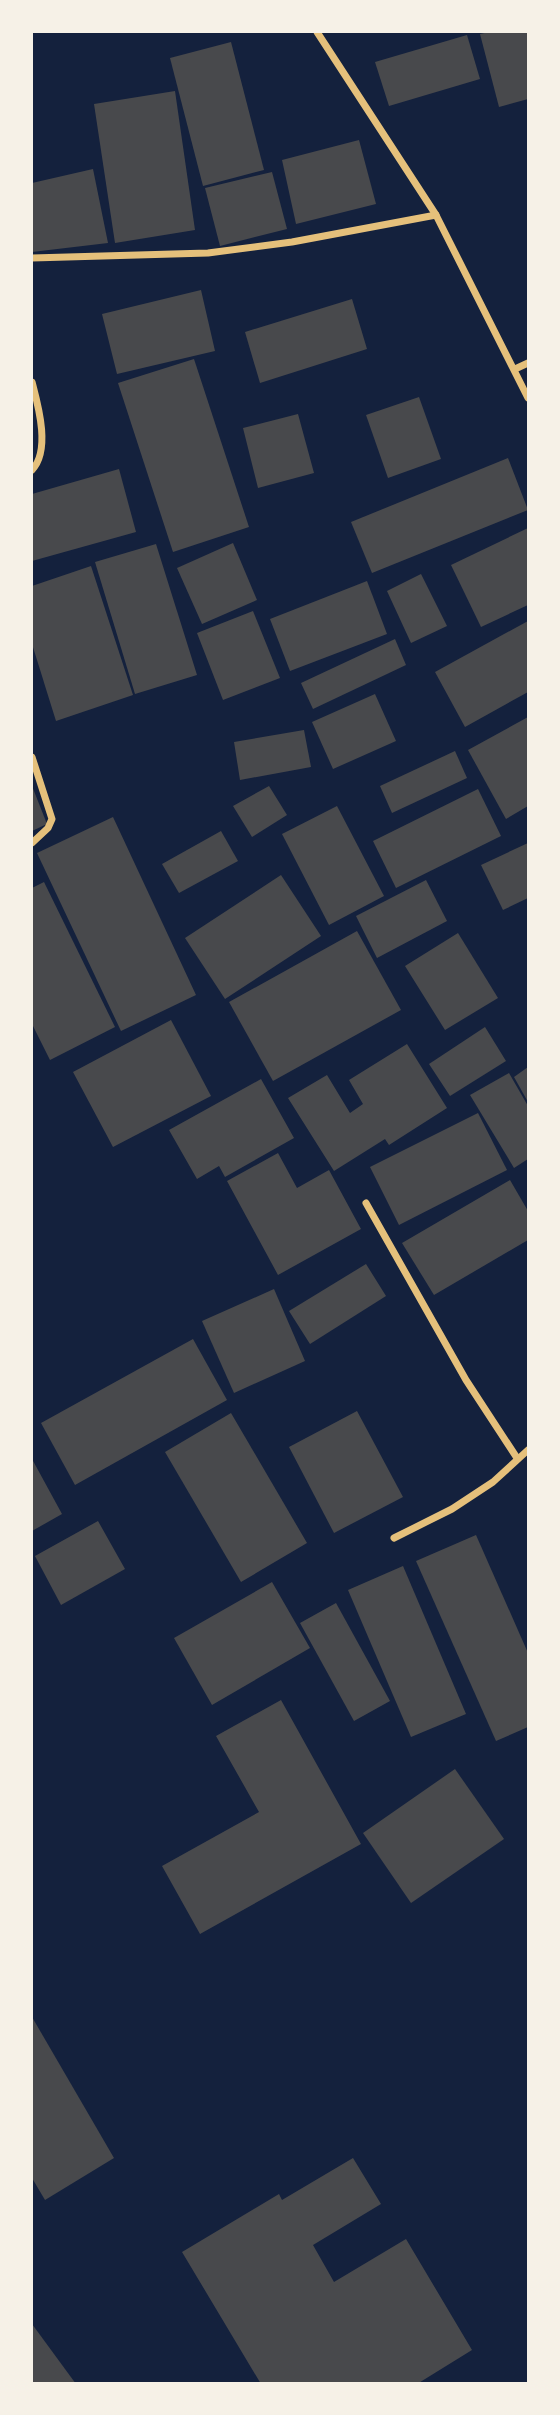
<svg xmlns="http://www.w3.org/2000/svg" width="560" height="2415" font-family="Helvetica,sans-serif">
<style>
.building{fill:#48494c}
.lines{fill:none;stroke-linecap:round;stroke-linejoin:round}
.minor{stroke:#e5c07b;stroke-width:7}
</style>
<rect width="100%" height="100%" fill="#14213d"/>
<g class="building">
<polygon points="489,32 528,32 528,99 499,107 480,34"/>
<polygon points="467,35 480,79 389,106 375,62"/>
<polygon points="231,42 264,170 203,186 170,58"/>
<polygon points="175,91 195,230 115,243 94,104"/>
<polygon points="359,140 376,204 296,224 282,160"/>
<polygon points="93,169 108,243 32,252 32,183"/>
<polygon points="272,172 287,229 220,246 205,188"/>
<polygon points="201,290 215,351 117,374 102,314"/>
<polygon points="352,299 367,349 260,383 245,332"/>
<polygon points="194,359 249,527 173,552 118,383"/>
<polygon points="419,397 441,459 388,478 366,415"/>
<polygon points="298,414 314,473 258,488 243,428"/>
<polygon points="508,458 528,510 372,573 351,522"/>
<polygon points="119,469 136,532 32,561 32,494"/>
<polygon points="528,528 528,605 481,627 451,565"/>
<polygon points="233,543 257,600 202,624 177,568"/>
<polygon points="156,544 197,675 135,694 95,562"/>
<polygon points="91,566 133,695 56,721 32,644 32,586"/>
<polygon points="421,574 447,626 411,643 387,591"/>
<polygon points="367,581 387,634 290,671 270,619"/>
<polygon points="253,611 280,678 223,700 197,633"/>
<polygon points="528,621 528,692 465,727 435,672"/>
<polygon points="395,639 406,665 313,709 301,683"/>
<polygon points="375,694 396,741 333,769 312,722"/>
<polygon points="528,717 528,806 506,819 468,750"/>
<polygon points="304,730 311,767 240,780 234,742"/>
<polygon points="455,751 467,778 392,813 380,786"/>
<polygon points="32,786 47,824 32,831"/>
<polygon points="269,786 287,815 252,837 233,806"/>
<polygon points="478,789 501,836 396,888 373,841"/>
<polygon points="337,806 384,896 329,925 282,834"/>
<polygon points="113,817 196,995 121,1031 37,853"/>
<polygon points="221,831 238,861 179,893 162,864"/>
<polygon points="528,843 528,898 503,910 481,865"/>
<polygon points="281,875 321,936 225,999 185,938"/>
<polygon points="426,880 447,921 377,958 356,916"/>
<polygon points="44,882 115,1027 50,1060 32,1024 32,888"/>
<polygon points="357,931 401,1010 273,1081 229,1002"/>
<polygon points="458,933 498,998 445,1030 405,966"/>
<polygon points="171,1020 211,1096 113,1147 73,1072"/>
<polygon points="485,1027 506,1061 450,1096 429,1064"/>
<polygon points="407,1044 447,1108 389,1145 385,1139 334,1171 288,1098 327,1075 350,1113 363,1104 349,1080"/>
<polygon points="528,1067 528,1102 514,1077"/>
<polygon points="509,1073 528,1106 528,1159 514,1168 470,1095"/>
<polygon points="261,1079 294,1138 225,1177 219,1166 197,1179 169,1130"/>
<polygon points="478,1113 507,1170 399,1225 370,1167"/>
<polygon points="278,1153 297,1188 329,1170 361,1229 278,1275 227,1181"/>
<polygon points="510,1180 528,1211 528,1240 434,1295 402,1243"/>
<polygon points="366,1264 386,1296 310,1344 289,1311"/>
<polygon points="274,1289 305,1361 234,1393 202,1321"/>
<polygon points="193,1339 227,1400 75,1485 41,1423"/>
<polygon points="357,1411 403,1497 334,1533 289,1447"/>
<polygon points="231,1413 307,1543 241,1582 165,1452"/>
<polygon points="32,1459 62,1514 32,1531"/>
<polygon points="98,1521 125,1569 61,1605 35,1556"/>
<polygon points="476,1535 528,1653 528,1727 496,1741 416,1561"/>
<polygon points="403,1566 466,1714 411,1737 348,1590"/>
<polygon points="272,1582 310,1648 212,1705 174,1638"/>
<polygon points="336,1603 390,1701 354,1721 300,1623"/>
<polygon points="281,1700 361,1844 200,1934 162,1866 259,1812 216,1736"/>
<polygon points="455,1769 504,1839 411,1903 363,1833"/>
<polygon points="32,2017 114,2158 45,2200 32,2178"/>
<polygon points="353,2158 381,2204 313,2245 334,2282 406,2239 472,2350 417,2384 261,2384 182,2252 279,2194 282,2200"/>
<polygon points="32,2324 76,2384 32,2384"/>
</g>
<g class="lines">
<g class="minor">
<polyline points="317,32 436,215 528,398"/>
<polyline points="32,258 208,253 292,242 436,215"/>
<polyline points="515,369 528,363"/>
<path d="M32 382C38 405 51 450 32 470"/>
<polyline points="32,757 52,819 48,828 32,843"/>
<polyline points="366,1203 466,1380 517,1458"/>
<polyline points="394,1538 452,1509 493,1482 528,1450"/>
</g>
</g>
<rect width="560" height="2415" fill="none" stroke="#f6f1e7" stroke-width="66"/>
</svg>
